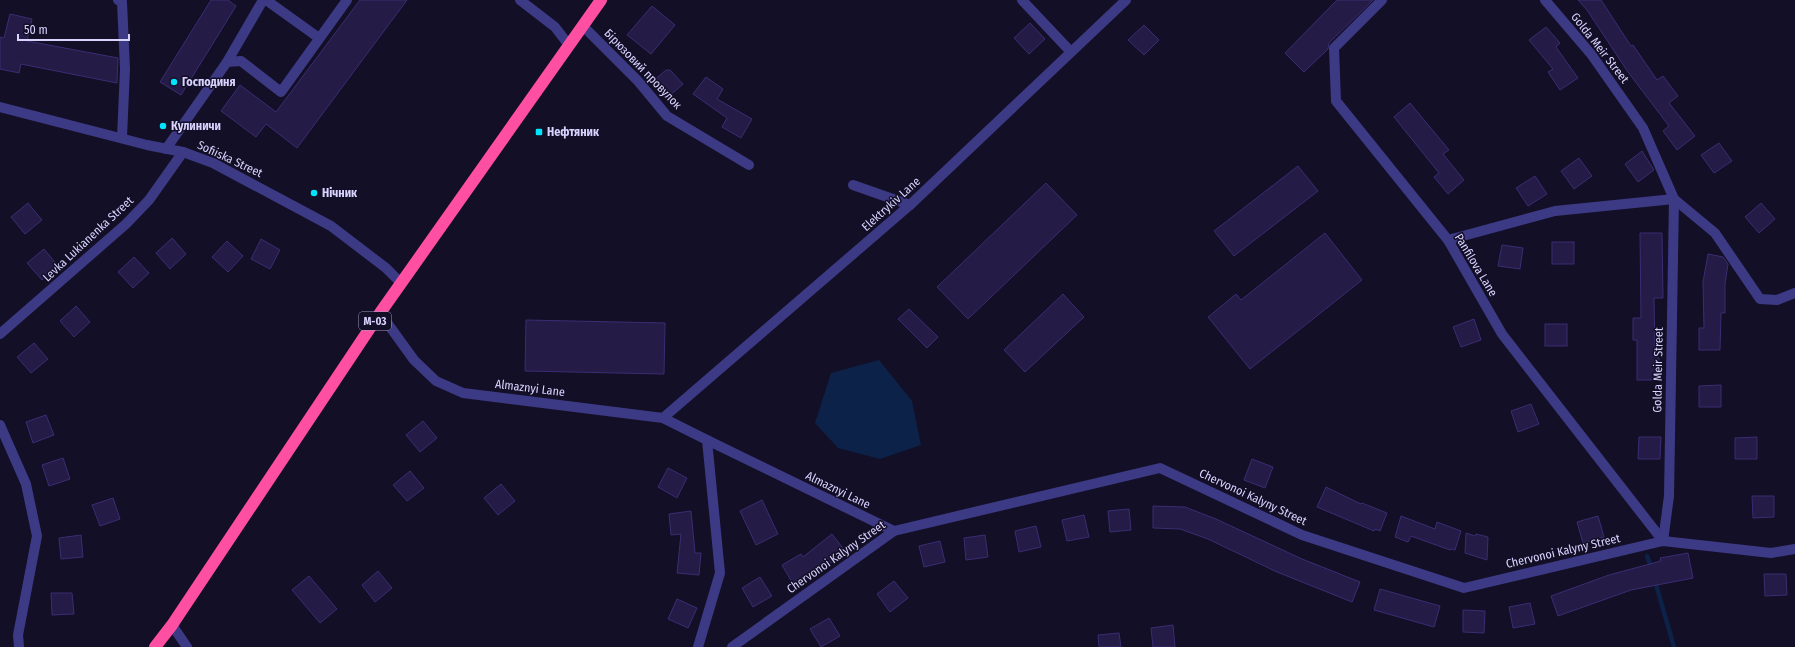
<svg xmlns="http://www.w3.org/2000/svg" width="1795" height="647" font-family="'Fira Sans Condensed',sans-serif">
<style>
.water{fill:#0c2248}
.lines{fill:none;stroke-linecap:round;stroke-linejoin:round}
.stream{stroke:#0c2248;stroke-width:4.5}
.building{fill:#241b47;stroke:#3b2d73}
.minor{stroke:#3d3a85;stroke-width:10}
.highway{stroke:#ff4fa3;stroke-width:12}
.poi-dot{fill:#00e5ff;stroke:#130f26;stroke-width:1.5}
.labels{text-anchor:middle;stroke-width:3;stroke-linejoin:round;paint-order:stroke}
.shield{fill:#130f26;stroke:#9e99be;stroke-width:1}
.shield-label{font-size:11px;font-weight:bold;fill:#d9d4ff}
.street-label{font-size:12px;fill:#d9d4ff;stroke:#130f26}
.poi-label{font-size:12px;font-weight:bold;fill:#d9d4ff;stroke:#130f26;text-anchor:start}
</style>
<rect width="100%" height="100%" fill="#130f26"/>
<polygon class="water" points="879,360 912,401 921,445 880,459 838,448 815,423 831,373"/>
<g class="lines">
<g class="stream">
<polyline points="1647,556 1652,570"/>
<polyline points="1655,581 1674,647"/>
</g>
</g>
<g class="building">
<polygon points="211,0 228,0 236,6 181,95 160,82"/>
<polygon points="360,0 407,0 297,148 266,124 256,137 221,111 240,85 276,112"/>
<polygon points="1337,0 1373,0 1329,43 1328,49 1304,72 1285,53"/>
<polygon points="1578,0 1601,0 1631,46 1633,45 1657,80 1663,76 1678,96 1669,103 1695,136 1677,150 1663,131 1669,126 1628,72 1587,10"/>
<polygon points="652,6 675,25 651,54 627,35"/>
<polygon points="10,14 32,19 27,41 118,58 117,83 21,64 19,73 0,69 0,37 4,38"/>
<polygon points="1030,23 1045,39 1029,54 1014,38"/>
<polygon points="1144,25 1159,40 1144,55 1128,40"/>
<polygon points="1546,27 1560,43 1556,47 1578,78 1560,90 1548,72 1553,69 1529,40"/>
<polygon points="666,70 670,70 683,84 667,98 652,82"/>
<polygon points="706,77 723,89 717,99 752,119 741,138 722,127 727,118 693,94"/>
<polygon points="1410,103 1449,150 1443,154 1464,180 1448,194 1434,177 1439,173 1394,117"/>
<polygon points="1719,143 1732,161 1714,173 1701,155"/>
<polygon points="1642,151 1654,170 1638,182 1625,164"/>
<polygon points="1579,158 1592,176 1574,189 1561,171"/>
<polygon points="1298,166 1318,191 1234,256 1214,231"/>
<polygon points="1535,176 1547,194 1528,206 1516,188"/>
<polygon points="1046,183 1077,215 968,319 937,287"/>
<polygon points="28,203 42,220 25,234 11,217"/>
<polygon points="1761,203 1775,219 1759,233 1745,217"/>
<polygon points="1325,233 1362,280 1250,369 1208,317 1236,294 1241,300"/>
<polygon points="1640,233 1662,233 1663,298 1654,298 1655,358 1659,358 1659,380 1637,380 1637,340 1633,340 1633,318 1641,318"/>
<polygon points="172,238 186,254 170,269 156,253"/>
<polygon points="261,239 280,250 270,269 251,259"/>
<polygon points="227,241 243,256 228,272 212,257"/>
<rect x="1552" y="242" width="22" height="22"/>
<polygon points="1502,245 1523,248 1520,269 1498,266"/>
<polygon points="44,249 58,266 42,280 27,263"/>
<polygon points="1708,254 1723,257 1728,264 1725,284 1725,313 1721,313 1720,350 1699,350 1699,328 1704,328 1703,282"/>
<polygon points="134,257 149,273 133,288 118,272"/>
<polygon points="1063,294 1084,317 1025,372 1004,350"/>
<polygon points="76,306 90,322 74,337 60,321"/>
<polygon points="909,309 938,337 927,348 898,319"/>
<polygon points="1474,319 1481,340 1461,347 1453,327"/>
<polygon points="526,320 665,323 664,374 525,371"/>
<rect x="1545" y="324" width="22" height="22"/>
<polygon points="34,343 48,359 31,373 17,357"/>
<polygon points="1721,385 1721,407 1699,407 1699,386"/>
<polygon points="1531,404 1539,424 1518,432 1511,411"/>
<polygon points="46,415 54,435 33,443 26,422"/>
<polygon points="423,421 437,438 420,452 406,435"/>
<polygon points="1639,437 1661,437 1660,459 1638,459"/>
<polygon points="1757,437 1757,459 1735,459 1735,438"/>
<polygon points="63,458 70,479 49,486 42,465"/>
<polygon points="1252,459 1273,467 1265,488 1244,480"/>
<polygon points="668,468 687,478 677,498 658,487"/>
<polygon points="410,471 424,488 407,501 393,485"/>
<polygon points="501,484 515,501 498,515 484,498"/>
<polygon points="1326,487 1361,504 1362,503 1387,513 1380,531 1375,529 1374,531 1317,507"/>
<polygon points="1752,496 1774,496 1774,517 1753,518"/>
<polygon points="113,498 120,519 100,526 92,505"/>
<polygon points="762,500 778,534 756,545 740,511"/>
<polygon points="1153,506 1185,507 1216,519 1302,559 1360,582 1352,602 1277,572 1208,539 1180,529 1153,528"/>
<polygon points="1129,509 1131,530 1110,532 1108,511"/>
<polygon points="691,511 695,553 701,553 699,575 677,573 681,534 671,535 669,514"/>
<polygon points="1084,515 1089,537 1067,541 1062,520"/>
<polygon points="1401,516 1435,529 1437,522 1461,531 1455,550 1451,549 1450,550 1411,536 1408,542 1395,537"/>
<polygon points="1598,516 1604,537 1583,543 1577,522"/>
<polygon points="1036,526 1041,547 1019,552 1015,531"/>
<polygon points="1466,533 1475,536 1476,534 1488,537 1487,560 1465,553"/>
<polygon points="832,534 845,551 828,565 793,584 782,565 801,554 803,557"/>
<polygon points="81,535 83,557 61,559 59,538"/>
<polygon points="985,535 988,557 966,560 964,538"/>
<polygon points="940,541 945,562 924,567 919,546"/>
<polygon points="1688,553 1693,578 1631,590 1558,616 1551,596 1609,575 1661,561 1660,558"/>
<polygon points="378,571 392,588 375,602 362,585"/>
<polygon points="1764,574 1786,574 1787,595 1765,596"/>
<polygon points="309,576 337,609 320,623 292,590"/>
<polygon points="760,577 772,596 753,607 742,588"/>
<polygon points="894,581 908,598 890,612 877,594"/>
<polygon points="1380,589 1440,606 1434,627 1374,610"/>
<polygon points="51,593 72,593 74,614 52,615"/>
<polygon points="677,599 697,608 688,628 668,619"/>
<polygon points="1530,603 1535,624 1513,628 1509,607"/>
<polygon points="1463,610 1485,611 1484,633 1463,632"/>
<polygon points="829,618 840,636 821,647 810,629"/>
<polygon points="1173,625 1175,647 1153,647 1151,628"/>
<polygon points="1119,633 1121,647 1099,647 1098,635"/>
</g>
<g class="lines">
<g class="minor">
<polyline points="118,0 122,2 125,69 122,137"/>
<polyline points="266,0 319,38"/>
<polyline points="520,0 555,27 568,44"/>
<polyline points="1022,0 1071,52"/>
<polyline points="1382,0 1334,48 1336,101 1448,240 1502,334 1663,541"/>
<polyline points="1545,0 1591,54 1643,128 1674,199 1669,496 1663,541"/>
<polyline points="583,26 638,81 667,116 749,165"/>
<polyline points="227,62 263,0"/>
<polyline points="0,107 147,145 183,152 213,163 331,226 386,268 401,283"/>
<polyline points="166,149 227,62 241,61 281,92 347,0"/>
<polyline points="853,185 910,205"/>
<polyline points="1448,240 1555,211 1674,199 1715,233 1760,299 1777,300 1795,293"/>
<polyline points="380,313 414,360 436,381 463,393 663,418 707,440 720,573 698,647"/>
<polyline points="0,334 126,224 149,200 183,152"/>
<polyline points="663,418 910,205 1126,0"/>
<polyline points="0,425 26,484 37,536 18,635 19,647"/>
<polyline points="707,440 894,531"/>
<polyline points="172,625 187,647"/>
<polyline points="732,647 894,531 1160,468 1302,535 1464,588 1663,541 1771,553 1795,549"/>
</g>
<polyline class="highway" points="155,647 172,625 380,313 601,0"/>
</g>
<g class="poi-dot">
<circle cx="174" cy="82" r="4"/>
<circle cx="163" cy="126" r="4"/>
<rect x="535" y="128" width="8" height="8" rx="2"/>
<circle cx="314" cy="193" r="4"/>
</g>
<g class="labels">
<rect class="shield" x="359" y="312" width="32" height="18" rx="3"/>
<g class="shield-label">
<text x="375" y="325">М-03</text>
</g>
<g class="street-label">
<text transform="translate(1600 48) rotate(52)" y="4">Golda Meir Street</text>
<text transform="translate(643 69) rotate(46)" y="4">Бірюзовий провулок</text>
<text transform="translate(230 159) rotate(25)" y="4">Sofiiska Street</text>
<text transform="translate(891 204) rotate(-42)" y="4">Elektrykiv Lane</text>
<text transform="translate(88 239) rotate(-43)" y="4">Levka Lukianenka Street</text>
<text transform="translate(1476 265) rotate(59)" y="4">Panfilova Lane</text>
<text transform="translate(1658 370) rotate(-89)" y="4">Golda Meir Street</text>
<text transform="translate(530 388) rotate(7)" y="4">Almaznyi Lane</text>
<text transform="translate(838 490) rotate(26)" y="4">Almaznyi Lane</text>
<text transform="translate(1253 497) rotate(25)" y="4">Chervonoi Kalyny Street</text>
<text transform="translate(1563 551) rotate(-13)" y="4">Chervonoi Kalyny Street</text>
<text transform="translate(836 557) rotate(-35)" y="4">Chervonoi Kalyny Street</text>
</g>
<g class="poi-label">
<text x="182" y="86">Господиня</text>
<text x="171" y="130">Кулиничи</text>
<text x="547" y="136">Нефтяник</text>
<text x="322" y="197">Нічник</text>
</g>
</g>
<path d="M18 34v6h111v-6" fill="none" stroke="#d9d4ff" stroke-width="2"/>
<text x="24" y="34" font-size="12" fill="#d9d4ff" stroke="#130f26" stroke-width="3" paint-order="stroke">50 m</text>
</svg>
